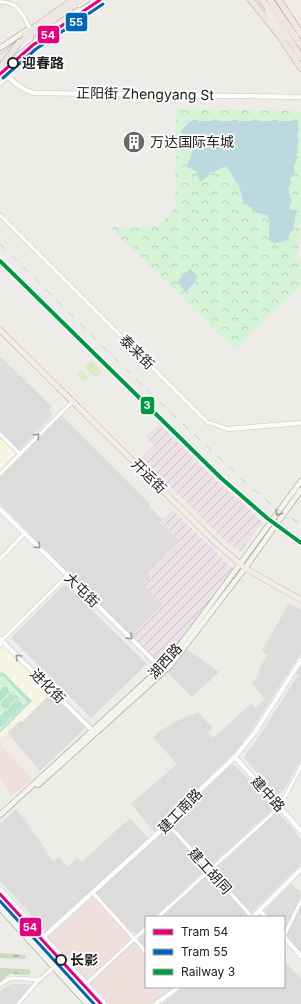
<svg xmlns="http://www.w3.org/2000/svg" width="301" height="1004" font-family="Inter,'Noto Sans SC',sans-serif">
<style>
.residential{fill:#dddcda}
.commercial{fill:#efe0de}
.industrial{fill:url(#industrial-furrows)}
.education{fill:#f7f6e4}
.grass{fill:#dbeac8}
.forest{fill:url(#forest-firs)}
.park{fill:url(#park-crowns)}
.pitch{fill:#b5e4d0}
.parking{fill:#dedddc}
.water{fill:#bcd9e0}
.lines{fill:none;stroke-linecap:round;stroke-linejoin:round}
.minor-casing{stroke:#c7c6c4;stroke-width:4.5}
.tertiary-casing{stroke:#c7c6c4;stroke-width:5.5}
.secondary-casing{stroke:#969780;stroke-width:6}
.primary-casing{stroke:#a49a84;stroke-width:6}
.trunk-casing{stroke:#c3a0aa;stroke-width:7}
.minor{stroke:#fcfcfc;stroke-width:3.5}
.tertiary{stroke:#fcfcfc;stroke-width:4.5}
.secondary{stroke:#f3f4eb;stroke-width:5}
.primary{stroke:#f1ece5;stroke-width:5.5}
.trunk{stroke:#eee6e3;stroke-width:6}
.tram{stroke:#cbcbca;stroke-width:1}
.rail{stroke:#cbcbca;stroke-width:1;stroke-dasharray:8 8;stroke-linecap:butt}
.trunk-bridge-casing{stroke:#c3a0aa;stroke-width:7;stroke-linecap:butt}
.trunk-bridge{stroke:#eee6e3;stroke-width:6}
.rail-1-casing{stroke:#fff;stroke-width:7}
.rail-1{stroke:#009943;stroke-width:4}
.tram-1-casing{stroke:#fff;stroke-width:6}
.tram-2-casing{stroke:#fff;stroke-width:6}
.tram-1{stroke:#e5007d;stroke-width:3}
.tram-2{stroke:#0065bd;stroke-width:3}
.oneway{stroke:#999}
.oneway2{stroke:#949590}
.stop-dot{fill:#fff;stroke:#202020;stroke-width:2}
.labels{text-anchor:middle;stroke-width:3.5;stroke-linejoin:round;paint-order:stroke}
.stop-label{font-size:14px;font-weight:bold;fill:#202020;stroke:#fff;text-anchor:start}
.street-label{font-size:14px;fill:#202020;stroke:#fff}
.poi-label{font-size:14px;fill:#202020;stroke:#fff;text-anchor:start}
.line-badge{stroke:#fff;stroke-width:1.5}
.badge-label{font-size:11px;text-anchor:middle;font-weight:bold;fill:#fff}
</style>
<defs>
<pattern id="industrial-furrows" width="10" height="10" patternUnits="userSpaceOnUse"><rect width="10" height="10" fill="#ebe1e7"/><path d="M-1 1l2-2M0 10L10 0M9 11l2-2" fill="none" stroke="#c9c1c6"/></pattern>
<pattern id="forest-firs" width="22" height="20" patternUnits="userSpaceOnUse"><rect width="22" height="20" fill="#c9dcbe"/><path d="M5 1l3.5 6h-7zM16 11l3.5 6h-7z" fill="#acbca3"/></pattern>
<pattern id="park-crowns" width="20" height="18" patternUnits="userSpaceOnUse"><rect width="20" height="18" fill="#d7f3d7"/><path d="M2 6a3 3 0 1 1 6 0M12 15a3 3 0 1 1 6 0" fill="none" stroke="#b8d0b8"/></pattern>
</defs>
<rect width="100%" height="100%" fill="#eeece8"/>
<g class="residential">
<polygon points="0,356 52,407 49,410 53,414 19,450 0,431"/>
<polygon points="61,415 150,504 149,506 163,520 160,523 180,541 147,573 151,577 163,605 132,636 0,504 0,477"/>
<polygon points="65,584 147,664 91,718 11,638"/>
<polygon points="289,603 301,610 301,653 240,747 189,797 155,833 131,804 177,764 153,738 160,731 177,721 198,712 213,728 208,733 213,738 251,704 255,708 265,700 252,683 260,673 258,670 268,655 262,651"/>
<polygon points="186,648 219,672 192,697 168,673"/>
<polygon points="301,666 301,760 284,789 278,796 244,758 244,756 259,737 298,675 296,673"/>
<polygon points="51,693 85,728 40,771 7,732 20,720 22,722"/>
<polygon points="233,765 235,765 272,805 272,810 209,866 172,826 171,823 182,811 230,766"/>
<polygon points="16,809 28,824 53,861 59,857 67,867 78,858 82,862 130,818 149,839 47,932 0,881 0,824"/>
<polygon points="275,814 279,814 291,826 301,840 301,864 252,912 249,912 216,875 215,870"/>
<polygon points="169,829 172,831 203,865 205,870 154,917 146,917 146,925 137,933 132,932 96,894 96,892 163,830"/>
<polygon points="207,876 213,876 245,912 247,917 162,917"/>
<polygon points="301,904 301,953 286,936"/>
<polygon points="146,932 146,949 140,943 139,939"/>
<polygon points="287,963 301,979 301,1004 162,1004 184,987 284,987 284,965"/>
</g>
<g class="commercial">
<polygon points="0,744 32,779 12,796 0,777"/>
<polygon points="93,895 130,938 86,980 47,937"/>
<polygon points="134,942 146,956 146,987 173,987 173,988 151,1004 108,1004 89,984"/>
</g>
<g class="industrial">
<polygon points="159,424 213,478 263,522 240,552 220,536 142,458 154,446 145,437"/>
<polygon points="173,510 233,569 183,638 162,663 160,663 132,636 163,605 143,585 151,577 147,573 180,541 160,522"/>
</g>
<g class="education">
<polygon points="0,438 16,453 0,470"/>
<polygon points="3,646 51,693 22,722 20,721 0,739 0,649"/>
</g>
<g class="grass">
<polygon points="91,360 102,371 96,378 85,367"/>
<polygon points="81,370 89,378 85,383 77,375"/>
</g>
<g class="forest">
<polygon points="0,953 25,955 26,957 24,959 0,958"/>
<polygon points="0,968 25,969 31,970 30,975 10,974 0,982"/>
</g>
<g class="park">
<polygon points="176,109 301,111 301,221 297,261 301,261 301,287 276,309 235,350 110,227 157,227 175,209"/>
<polygon points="0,676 3,676 27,702 0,730"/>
</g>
<g class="pitch">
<polygon points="0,672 4,673 32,701 0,733 0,730 27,702 3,676 0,676"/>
<polygon points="4,686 10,692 0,702 0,691"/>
<polygon points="11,693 16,698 6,709 0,704"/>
<polygon points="17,699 23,705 12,716 7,710"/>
<polygon points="6,710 12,716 1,727 0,726 0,716"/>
</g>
<g class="parking">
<polygon points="289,603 301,610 301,631 281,618"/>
<polygon points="291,884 301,892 301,896 285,929 284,929 284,917 270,917 266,913 266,909"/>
<polygon points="11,984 31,984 16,1004 0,1004 0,991"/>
</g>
<g class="water">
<path d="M190 121H297L299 128 297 136 298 142 296 162 294 165V175L290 178 291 183 288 189 292 201 290 203V209L296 211 294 226 286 241 273 243 269 241V225L270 222 267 215 254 212 251 207 244 204 239 186 226 166 212 173 200 182 197 172 186 166C192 156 194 150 190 138L181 135 182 130Z"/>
<polygon points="190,269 198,277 187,291 185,291 178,283 178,281"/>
</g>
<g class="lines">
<g class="minor-casing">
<g id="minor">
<path d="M0 2C19 2 21 13 30 28"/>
<polyline points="0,84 9,76"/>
<polyline points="0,215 207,422 228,429"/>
<polyline points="0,434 20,454"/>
<polyline points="0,474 73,401"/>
<polyline points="0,559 25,533"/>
<polyline points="0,646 3,639 68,575"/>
<polyline points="168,824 252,917"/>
<polyline points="93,893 146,952"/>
<polyline points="158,917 273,813 286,795 301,766"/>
<polyline points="284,936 301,901"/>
<polyline points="86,984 146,928"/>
<path d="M0 985C14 973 23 981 40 979"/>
<polyline points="18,1004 37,982 54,967"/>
</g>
</g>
<g class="tertiary-casing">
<g id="tertiary">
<path d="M0 65C9 78 18 89 34 93L301 97"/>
<polyline points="228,429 301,423"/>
<polyline points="0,509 162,669"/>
<polyline points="0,639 94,732"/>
<polyline points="235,757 301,831"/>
<polyline points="0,889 105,1004"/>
<polyline points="260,911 266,917"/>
<polyline points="253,917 301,869"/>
<polyline points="284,937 301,956"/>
<polyline points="37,943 168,824 198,792 235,757 255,732 301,660"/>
<polyline points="155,1004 179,987"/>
</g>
</g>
<g class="secondary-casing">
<g id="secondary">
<polyline points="79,5 87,0"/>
<polyline points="0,48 27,30"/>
<polyline points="14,52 31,38"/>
<polyline points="38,785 170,666 245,568 301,490"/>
<polyline points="0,815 167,662 196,624 301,481"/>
<polyline points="0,902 94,1004"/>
<polyline points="0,908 87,1004"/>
</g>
</g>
<g class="primary-casing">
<g id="primary">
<polyline points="267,10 285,39"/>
<polyline points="0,330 218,545 245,568 301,600"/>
</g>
</g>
<g class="trunk-casing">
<g id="trunk">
<polyline points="251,0 279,35 301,68"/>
<polyline points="262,0 273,14 301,57"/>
<polyline points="270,0 301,45"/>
<polyline points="279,0 301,34"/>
<polyline points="25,34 73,0"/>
<polyline points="0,59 19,43 82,0"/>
</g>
</g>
<use href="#minor" class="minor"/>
<use href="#tertiary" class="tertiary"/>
<use href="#secondary" class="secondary"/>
<use href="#primary" class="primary"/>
<use href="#trunk" class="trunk"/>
<g class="tram">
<polyline points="0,71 35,41 97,0"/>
<polyline points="0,897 98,1004"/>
</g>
<path class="rail" d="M0 244C69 312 136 382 208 447 237 474 266 505 301 524"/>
<g class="trunk-bridge-casing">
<polyline id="trunk-bridge" points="0,68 19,43"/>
</g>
<use href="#trunk-bridge" class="trunk-bridge"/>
<g class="rail-1-casing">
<polyline id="rail-1" points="0,261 221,478 267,518 301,543"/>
</g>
<use href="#rail-1" class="rail-1"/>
<g class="tram-1-casing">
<g id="tram-1">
<polyline points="0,74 33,45 100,0"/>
<polyline points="0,894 101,1004"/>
</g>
</g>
<g class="tram-2-casing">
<g id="tram-2">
<polyline points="3,78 36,49 103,4"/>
<polyline points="0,901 94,1004"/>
</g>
</g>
<use href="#tram-1" class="tram-1"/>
<use href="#tram-2" class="tram-2"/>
</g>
<defs><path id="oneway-chevron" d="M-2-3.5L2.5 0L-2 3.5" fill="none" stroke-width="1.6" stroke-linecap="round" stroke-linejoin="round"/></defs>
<g class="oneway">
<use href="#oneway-chevron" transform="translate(37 436) rotate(-45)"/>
<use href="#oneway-chevron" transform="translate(38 546) rotate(45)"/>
<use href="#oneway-chevron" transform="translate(130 637) rotate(45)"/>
<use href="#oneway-chevron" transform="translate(18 657) rotate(-135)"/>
</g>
<use class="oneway2" href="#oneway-chevron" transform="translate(278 513) rotate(126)"/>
<defs>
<g id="building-disc" transform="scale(1.15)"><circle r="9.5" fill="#686766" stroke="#fff"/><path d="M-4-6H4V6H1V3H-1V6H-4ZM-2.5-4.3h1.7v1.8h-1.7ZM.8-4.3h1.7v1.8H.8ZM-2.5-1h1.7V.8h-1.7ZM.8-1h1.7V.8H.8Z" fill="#fff"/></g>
</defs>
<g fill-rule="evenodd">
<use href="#building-disc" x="134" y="142"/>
</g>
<g class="stop-dot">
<circle cx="13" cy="63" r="5"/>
<circle cx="61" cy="960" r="5"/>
</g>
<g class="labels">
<g class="stop-label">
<text x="22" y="68">迎春路</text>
<text x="70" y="965">长影</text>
</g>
<g class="street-label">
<text transform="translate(145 94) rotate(1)" y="5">正阳街 Zhengyang St</text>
<text transform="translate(137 352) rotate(45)" y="5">泰来街</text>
<text transform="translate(149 476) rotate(45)" y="5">开运街</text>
<text transform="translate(82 590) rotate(45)" y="5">大屯街</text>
<text transform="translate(165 661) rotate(-48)" y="5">湖西路</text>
<text transform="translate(48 686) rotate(45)" y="5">进化街</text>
<text transform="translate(268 794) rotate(48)" y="5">建中路</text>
<text transform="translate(180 811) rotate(-46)" y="5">建工南路</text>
<text transform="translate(210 871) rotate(48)" y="5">建工胡同</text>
</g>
<g class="poi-label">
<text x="150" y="147">万达国际车城</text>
</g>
</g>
<g class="line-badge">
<rect x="65" y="12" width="23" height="20" rx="4" fill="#0065bd"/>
<rect x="37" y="25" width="23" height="19" rx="4" fill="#e5007d"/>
<rect x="140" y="396" width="15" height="19" rx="4" fill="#009943"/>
<rect x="19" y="917" width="23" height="20" rx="4" fill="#e5007d"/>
</g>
<g class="badge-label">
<text x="76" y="26">55</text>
<text x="48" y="39">54</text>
<text x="147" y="409">3</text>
<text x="30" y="931">54</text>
</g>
<rect x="145" y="916" width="140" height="72" fill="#ffffff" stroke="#a6a6a6"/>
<rect x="153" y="929" width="20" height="6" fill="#e5007d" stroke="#a6a6a6"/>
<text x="181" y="936" font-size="12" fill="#202020">Tram 54</text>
<rect x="153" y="949" width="20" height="6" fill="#0065bd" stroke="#a6a6a6"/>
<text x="181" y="956" font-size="12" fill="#202020">Tram 55</text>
<rect x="153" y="969" width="20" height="6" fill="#009943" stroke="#a6a6a6"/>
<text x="181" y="976" font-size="12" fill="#202020">Railway 3</text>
</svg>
